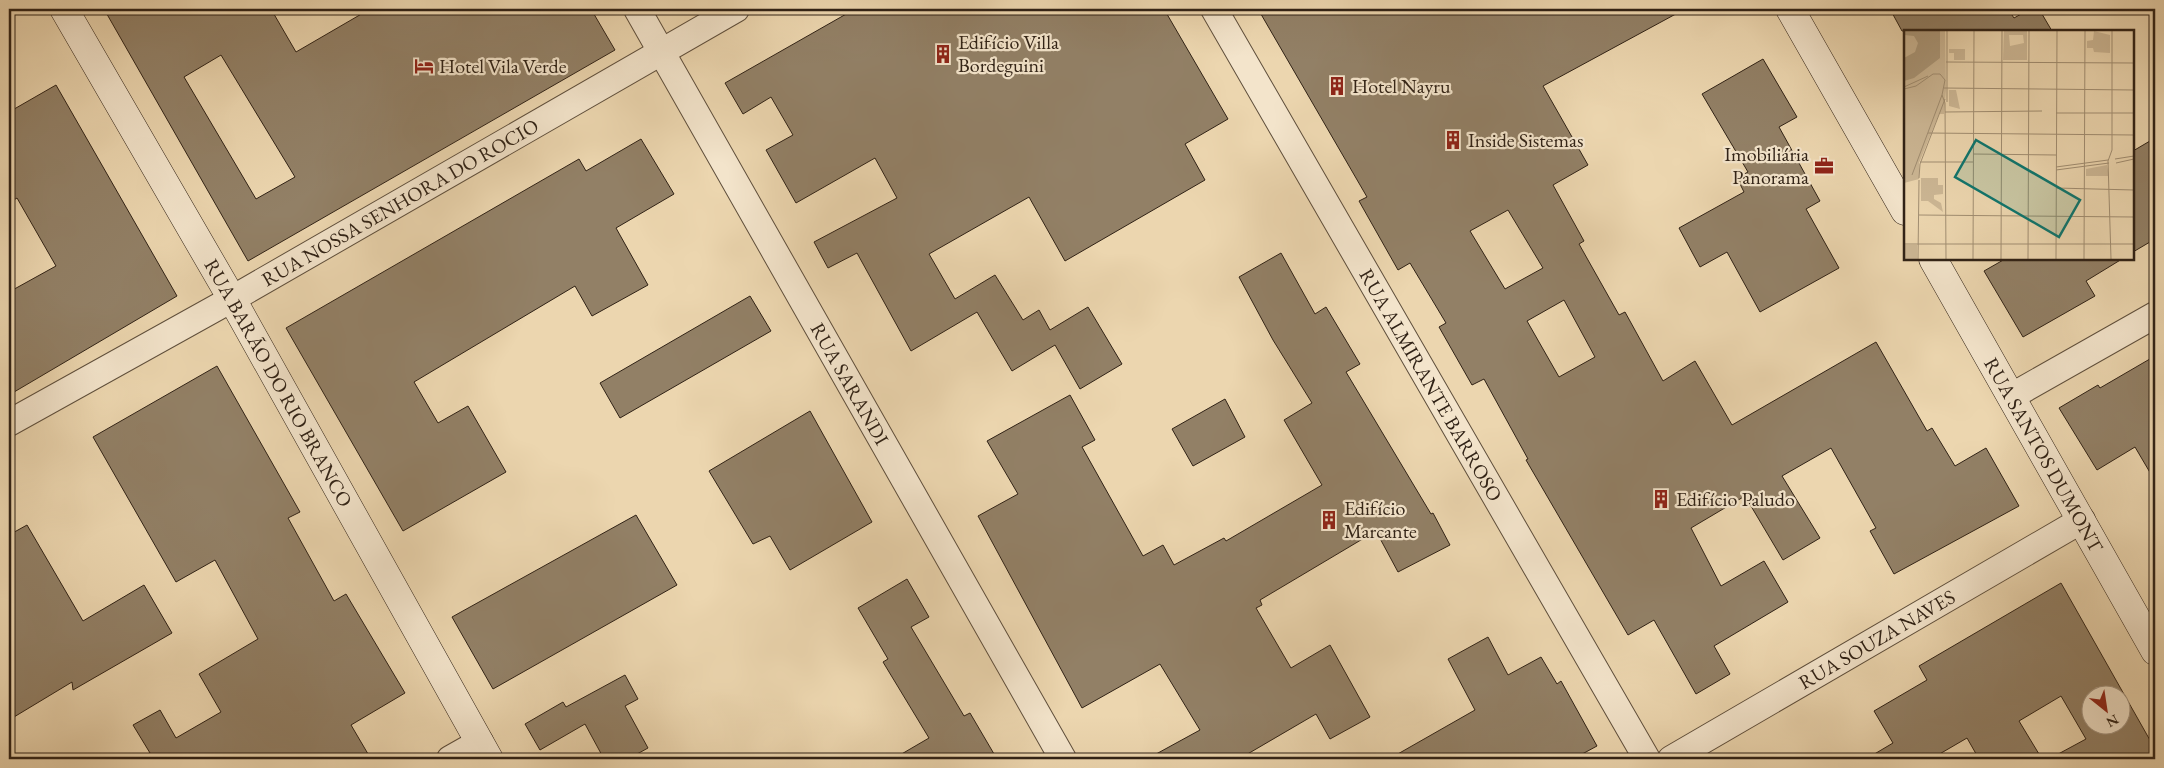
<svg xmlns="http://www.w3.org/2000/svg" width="2164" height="768" font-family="'EB Garamond',serif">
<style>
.building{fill:#928066;stroke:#302216;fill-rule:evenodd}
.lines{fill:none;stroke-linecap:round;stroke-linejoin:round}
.street-casing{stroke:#5f4f3c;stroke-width:28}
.secondary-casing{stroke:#302216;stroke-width:29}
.street{stroke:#f3e4cb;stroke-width:26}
.secondary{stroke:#f3e4cb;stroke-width:28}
.labels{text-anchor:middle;stroke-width:4.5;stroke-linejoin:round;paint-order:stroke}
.poi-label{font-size:20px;fill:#302216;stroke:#f3e4cb;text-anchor:start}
.street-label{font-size:20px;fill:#302216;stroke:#f3e4cb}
.inset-road{fill:none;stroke:#a18e72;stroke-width:1}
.view{fill:#0f766e;fill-opacity:0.15;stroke:#0f766e;stroke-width:2.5}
.inset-edge{fill:none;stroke:#302216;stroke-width:2.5}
</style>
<rect width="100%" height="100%" fill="#ecd6af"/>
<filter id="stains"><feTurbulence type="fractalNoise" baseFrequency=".004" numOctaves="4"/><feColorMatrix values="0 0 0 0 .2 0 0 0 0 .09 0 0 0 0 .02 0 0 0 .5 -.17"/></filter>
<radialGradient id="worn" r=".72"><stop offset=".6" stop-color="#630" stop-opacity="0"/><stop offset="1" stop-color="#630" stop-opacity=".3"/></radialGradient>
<g class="building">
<path d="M104 9H271L296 52 370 9H591L615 50 248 261ZM221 55 295 177 256 199 184 77Z"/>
<polygon points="855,9 1164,9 1228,119 1185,144 1205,180 1065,261 1029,197 929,254 955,299 995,275 1023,320 1039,310 1050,330 1088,307 1122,364 1080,389 1055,345 1012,371 977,312 911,351 857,253 828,268 814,242 897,198 875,158 796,203 766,150 793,135 771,97 743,114 725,83"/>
<path d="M1258 9H1685L1543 86 1588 165 1553 185 1584 241 1579 244 1619 315 1625 312 1663 381 1695 361 1732 425 1876 342 1927 431 1932 428 1955 466 1986 448 2019 506 1894 574 1870 531 1876 528 1831 448 1782 476 1820 538 1783 560 1745 496 1691 528 1721 586 1764 561 1788 602 1714 646 1730 674 1696 694 1654 620 1628 635 1526 460 1528 459 1484 379 1472 385 1439 327 1446 323 1410 263 1398 270 1359 201 1367 197ZM1508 210 1543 268 1505 289 1470 231ZM1564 300 1595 357 1559 377 1527 321Z"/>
<polygon points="1890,9 2008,9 2014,18 2030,9 2039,9 2052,31 1902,31"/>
<polygon points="1763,59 1797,117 1779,127 1820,201 1806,209 1839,268 1760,312 1727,252 1700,267 1679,228 1744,192 1737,178 1748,172 1702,94"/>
<polygon points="56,85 177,296 9,395 9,292 56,266 17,198 9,203 9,112"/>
<polygon points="2155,138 2155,239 2133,252 2133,151"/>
<polygon points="641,139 674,194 616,228 648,285 592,316 575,286 414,382 438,423 468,406 506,472 403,531 286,328 579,159 586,171"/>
<polygon points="1281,253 1315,314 1326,307 1360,364 1346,372 1431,514 1433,513 1450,545 1398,572 1376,531 1260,600 1262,605 1256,608 1291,668 1330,645 1370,717 1330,739 1316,714 1239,759 1147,759 1200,730 1160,664 1082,708 978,516 1018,494 987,441 1070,395 1095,440 1082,447 1143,556 1163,545 1174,565 1224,538 1226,541 1322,485 1284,420 1312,403 1273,340 1239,277"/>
<polygon points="2005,259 2122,259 2086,281 2095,296 2023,337 1984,271"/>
<polygon points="750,296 771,331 620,418 600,383"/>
<polygon points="2155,356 2155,481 2135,447 2097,470 2059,408 2098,385 2100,388"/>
<polygon points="217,366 300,512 288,518 334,601 346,594 405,693 351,725 371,759 139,759 150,753 133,725 160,710 176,738 221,712 199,674 258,639 215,560 176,582 93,437"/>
<polygon points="1225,399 1245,437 1193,466 1172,429"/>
<polygon points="810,411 872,522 790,570 770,536 753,544 709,471"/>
<polygon points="636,515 677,585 493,689 452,617"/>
<polygon points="27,525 83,621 144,585 172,633 73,690 72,682 9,720 9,535"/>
<polygon points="907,579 929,617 911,627 964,716 970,713 997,759 893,759 929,738 883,662 888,659 858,608"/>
<path d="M2061 583 2155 749V759H2049L2086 739 2061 696 2019 721 2042 759H1979L1967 738 1931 759H1866L1893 743 1874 711 1927 680 1919 666ZM2092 696H2122V726H2092Z"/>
<polygon points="1488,637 1508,675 1541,657 1557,684 1561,681 1597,746 1573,759 1389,759 1475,710 1448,659"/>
<polygon points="625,675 638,699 625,706 648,748 628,759 604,759 585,724 540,750 525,724 563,702 566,707"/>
</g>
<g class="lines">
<g class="street-casing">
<g id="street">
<path id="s1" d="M637 9 1063 759"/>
<path id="s2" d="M1214 9 1647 759"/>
<polyline points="2012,396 2155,315"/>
<path id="s3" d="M9 423 232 299 736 9"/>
<polyline points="450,759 480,742"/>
<path id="s4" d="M1671 759 2082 520"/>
</g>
</g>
<g class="secondary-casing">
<g id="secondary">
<path id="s5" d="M64 9 232 299 489 759"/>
<polyline points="1790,9 1905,211"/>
<path id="s6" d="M1933 259 2155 651"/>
</g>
</g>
<use href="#street" class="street"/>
<use href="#secondary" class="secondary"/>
</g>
<defs>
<g id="building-bare" transform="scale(1.5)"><path d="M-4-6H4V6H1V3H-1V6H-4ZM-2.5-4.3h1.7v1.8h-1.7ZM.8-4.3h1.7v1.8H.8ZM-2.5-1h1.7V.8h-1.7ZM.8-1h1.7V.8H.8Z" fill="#8f2418" stroke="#f3e4cb" stroke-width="2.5" paint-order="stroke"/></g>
<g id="hotel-bare" transform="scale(1.5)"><path d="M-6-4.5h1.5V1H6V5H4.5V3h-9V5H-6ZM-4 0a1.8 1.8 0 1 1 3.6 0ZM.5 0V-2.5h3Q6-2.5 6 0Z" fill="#8f2418" stroke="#f3e4cb" stroke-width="2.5" paint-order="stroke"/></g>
<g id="office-bare" transform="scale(1.5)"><path d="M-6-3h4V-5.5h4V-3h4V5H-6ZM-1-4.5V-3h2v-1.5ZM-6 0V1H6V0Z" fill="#8f2418" stroke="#f3e4cb" stroke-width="2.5" paint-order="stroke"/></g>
</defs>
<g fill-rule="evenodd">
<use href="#building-bare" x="943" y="54"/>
<use href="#hotel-bare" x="424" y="66"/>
<use href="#building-bare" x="1337" y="86"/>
<use href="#building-bare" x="1453" y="140"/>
<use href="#office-bare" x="1824" y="166"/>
<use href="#building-bare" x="1661" y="499"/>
<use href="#building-bare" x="1329" y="520"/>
</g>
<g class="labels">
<g class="poi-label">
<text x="958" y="49">Edifício Villa<tspan x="958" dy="23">Bordeguini</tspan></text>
<text x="439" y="73">Hotel Vila Verde</text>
<text x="1352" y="93">Hotel Nayru</text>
<text x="1468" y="147">Inside Sistemas</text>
<text x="1809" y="161" text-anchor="end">Imobiliária<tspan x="1809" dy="23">Panorama</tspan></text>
<text x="1676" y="506">Edifício Paludo</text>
<text x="1344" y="515">Edifício<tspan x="1344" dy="23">Marcante</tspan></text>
</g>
<g class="street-label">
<text dy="7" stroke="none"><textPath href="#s3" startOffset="449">RUA NOSSA SENHORA DO ROCIO</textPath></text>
<text dy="7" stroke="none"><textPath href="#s5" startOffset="431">RUA BARÃO DO RIO BRANCO</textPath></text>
<text dy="7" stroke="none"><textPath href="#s1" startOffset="431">RUA SARANDI</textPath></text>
<text dy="7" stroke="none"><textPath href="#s2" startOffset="434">RUA ALMIRANTE BARROSO</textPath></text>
<text dy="7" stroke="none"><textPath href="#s6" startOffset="225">RUA SANTOS DUMONT</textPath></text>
<text dy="7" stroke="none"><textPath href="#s4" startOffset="238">RUA SOUZA NAVES</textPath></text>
</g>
</g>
<g transform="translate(1904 30)">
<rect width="230" height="230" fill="#ecd6af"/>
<path d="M0 1H41L42 60 40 84H35L15 133V149L0 153ZM100 1H123V30H99ZM105 5H119L120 13 106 16ZM190 1 206 5V23L190 22 189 18H183V11L189 10ZM45 19H61V30H50V23H45ZM45 60H52L56 79 45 76ZM203 135 205 146H182V139ZM17 148H34V155H39V164L30 165V169L37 173 39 182 24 171H17ZM0 215H13V229H0Z" fill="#ccb795" fill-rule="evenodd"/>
<path d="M0 1H36V28L10 48 0 51V28L11 22 14 13 10 6 0 5Z" fill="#ac997b"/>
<path class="inset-road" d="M42 32 230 33M0 57 24 46M40 58 230 60M0 59 12 56 29 44H36L41 50 38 65 8 145M38 65 41 73 42 229M43 72V1M41 82 138 81M152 83H230M24 103 230 105M69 124 152 125M211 129 230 126M16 132H69M212 133 230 129M152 137 204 130M152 140 205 133M15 148 16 134 41 69M152 158 230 160M15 185 230 187M0 214H230M14 229 15 150M69 229 70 1M97 229 98 1M124 229 125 1M152 229 153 1M180 229 181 1M207 229 204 131 208 120V1"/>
<path class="view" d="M72 110 176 170 155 207 51 147Z"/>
<rect width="230" height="230" class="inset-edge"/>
</g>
<rect width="2164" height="768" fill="none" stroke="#ecd6af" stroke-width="30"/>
<rect x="10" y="10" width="2144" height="748" fill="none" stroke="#302216" stroke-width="2.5"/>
<rect x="15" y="15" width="2134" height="738" fill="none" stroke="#302216"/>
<g transform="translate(2106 710) rotate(150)"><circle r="24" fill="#f3e4cb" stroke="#a59683"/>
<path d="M0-4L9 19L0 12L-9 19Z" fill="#8f2418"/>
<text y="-8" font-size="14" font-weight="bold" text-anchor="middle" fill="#302216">N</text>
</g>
<rect width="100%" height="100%" filter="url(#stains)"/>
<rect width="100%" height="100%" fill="url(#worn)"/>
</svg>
